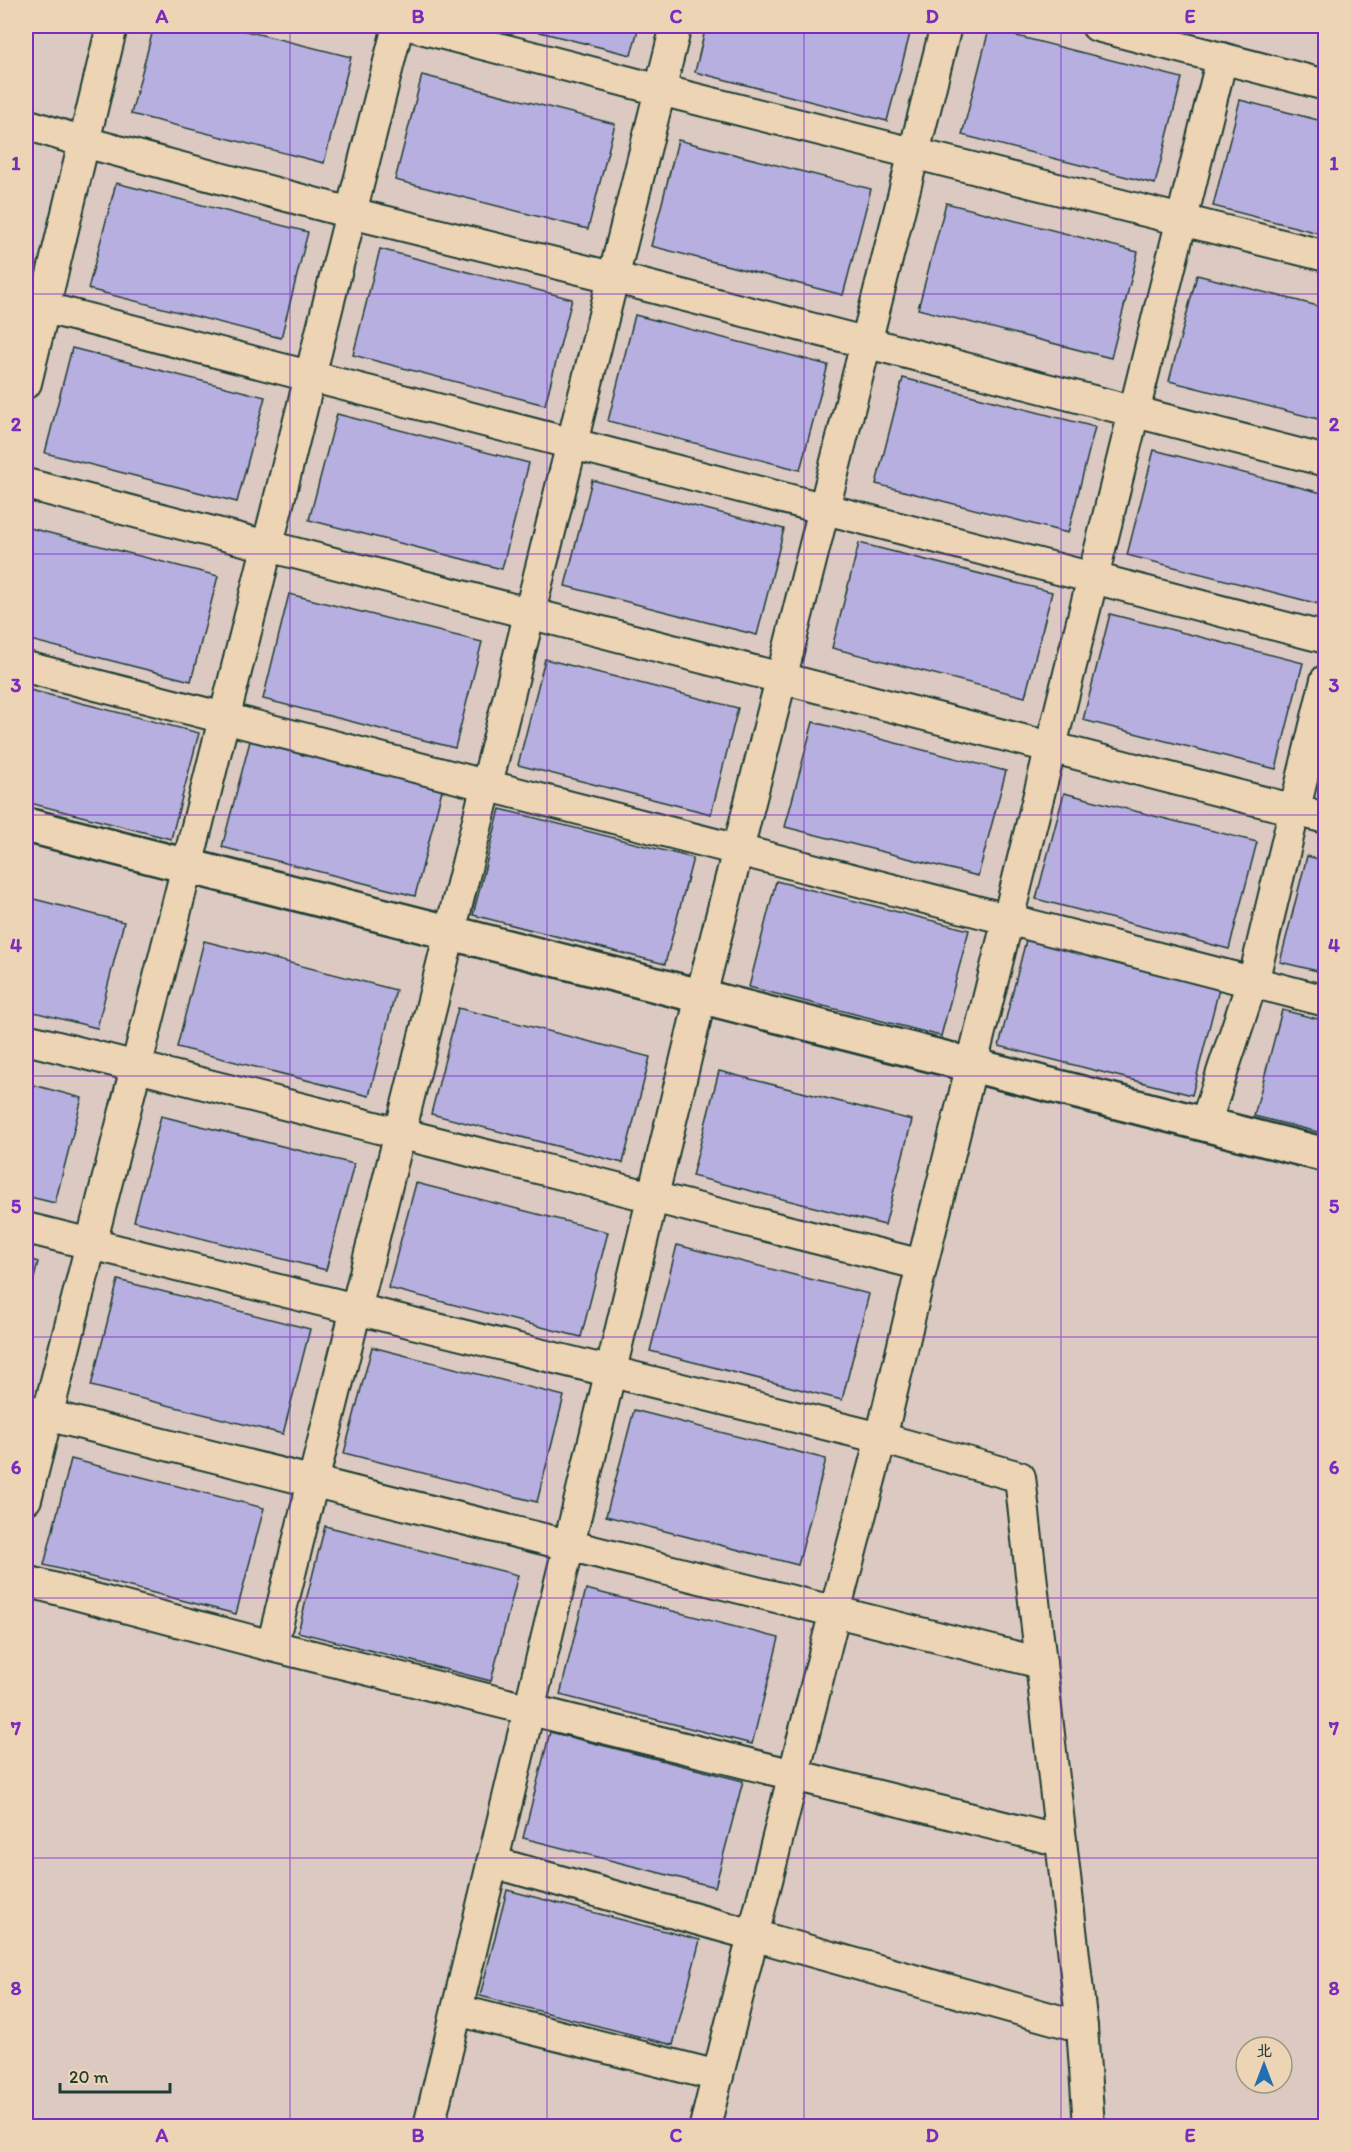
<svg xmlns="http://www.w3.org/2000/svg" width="1351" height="2152" font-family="Itim,'LXGW WenKai TC',sans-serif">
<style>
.building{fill:#b6afe0;stroke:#1f3d34;stroke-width:1.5}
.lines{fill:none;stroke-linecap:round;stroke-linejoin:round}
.street-casing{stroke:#1f3d34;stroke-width:34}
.secondary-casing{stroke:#1f3d34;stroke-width:38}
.street{stroke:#ecd4b4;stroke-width:30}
.secondary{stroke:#ecd4b4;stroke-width:33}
.grid{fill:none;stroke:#7b2cbf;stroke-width:1.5;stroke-opacity:0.55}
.neatline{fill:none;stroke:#7b2cbf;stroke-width:2}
.grid-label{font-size:20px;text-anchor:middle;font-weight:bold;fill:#7b2cbf}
</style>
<rect width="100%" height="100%" fill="#dcc9c1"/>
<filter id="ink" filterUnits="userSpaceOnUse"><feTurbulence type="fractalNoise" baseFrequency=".0167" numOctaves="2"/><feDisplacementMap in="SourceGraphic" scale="12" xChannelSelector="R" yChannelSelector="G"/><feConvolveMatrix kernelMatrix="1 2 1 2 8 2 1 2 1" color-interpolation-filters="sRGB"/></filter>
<g filter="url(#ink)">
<g class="building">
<polygon points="154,26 226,26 351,57 324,163 131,114"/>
<polygon points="516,26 639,26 631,55"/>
<polygon points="706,26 912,26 887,121 695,72"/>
<polygon points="989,29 1182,78 1155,184 962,135"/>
<polygon points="422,75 615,124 588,229 395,180"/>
<polygon points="1240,100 1326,122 1326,235 1213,206"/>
<polygon points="678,140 871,189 843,295 651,246"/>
<polygon points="116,183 308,232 281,338 88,289"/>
<polygon points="946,203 1138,252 1111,358 918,309"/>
<polygon points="380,249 572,299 545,405 353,355"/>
<polygon points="1197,275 1326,308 1326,421 1169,381"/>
<polygon points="635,315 828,365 800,470 608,421"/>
<polygon points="72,348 265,397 237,502 45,453"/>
<polygon points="903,378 1095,427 1068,533 876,484"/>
<polygon points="337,414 529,463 502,569 309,520"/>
<polygon points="1154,450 1326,494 1326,580 1319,604 1127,555"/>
<polygon points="592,480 784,529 757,635 565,586"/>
<polygon points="26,527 218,576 191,681 26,639"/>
<polygon points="859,543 1052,592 1025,697 832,648"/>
<polygon points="289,594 482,642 455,748 263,699"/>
<polygon points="1110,614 1303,663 1276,769 1083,720"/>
<polygon points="545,659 738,708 711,814 518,765"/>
<polygon points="26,689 199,733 171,839 26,802"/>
<polygon points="813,722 1006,771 978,876 785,827"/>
<polygon points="250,741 442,790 415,896 222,847"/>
<polygon points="1064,793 1257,842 1229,949 1036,899"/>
<polygon points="500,809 693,858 665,964 473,915"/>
<polygon points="1307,856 1326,861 1326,973 1280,962"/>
<polygon points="776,881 969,930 941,1036 749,987"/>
<polygon points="26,897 124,922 97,1028 26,1010"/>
<polygon points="1026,940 1219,989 1192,1095 999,1046"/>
<polygon points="204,941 396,990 369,1096 177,1047"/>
<polygon points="458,1008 650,1057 623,1163 431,1114"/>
<polygon points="1282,1010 1326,1021 1326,1134 1254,1116"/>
<polygon points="719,1071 912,1120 885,1225 692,1176"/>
<polygon points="26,1083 82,1098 55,1203 26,1196"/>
<polygon points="161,1116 354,1164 326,1270 134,1221"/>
<polygon points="416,1183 608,1232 581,1337 388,1288"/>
<polygon points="677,1245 869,1294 842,1400 650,1351"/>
<polygon points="26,1258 38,1262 26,1311"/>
<polygon points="118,1280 310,1329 283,1434 91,1386"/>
<polygon points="372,1347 564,1396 537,1502 344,1453"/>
<polygon points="634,1410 826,1459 798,1565 606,1516"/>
<polygon points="71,1459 264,1508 236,1614 44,1565"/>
<polygon points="325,1526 518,1575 491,1681 298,1632"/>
<polygon points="586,1589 779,1638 752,1744 560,1695"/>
<polygon points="550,1732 743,1781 715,1887 523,1838"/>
<polygon points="507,1890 700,1940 673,2045 480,1996"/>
</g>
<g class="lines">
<g class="street-casing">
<g id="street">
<polyline points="413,26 660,90 1326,256"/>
<polyline points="1097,26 1326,85"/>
<polyline points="26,124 84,142 351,213 612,277 1326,461"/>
<polyline points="26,303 1326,638"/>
<polyline points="26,383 112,26"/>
<polyline points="26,484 1326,818"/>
<polyline points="26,667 1326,1001"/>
<polyline points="26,1039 922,1265"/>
<polyline points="1205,1124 1256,970 1326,680"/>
<polyline points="26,1228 881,1438 1020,1477 1082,2027 1089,2126"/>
<polyline points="26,1410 1041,1663"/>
<polyline points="26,1499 168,942 398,26"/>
<polyline points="26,1581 272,1646 1061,1841"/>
<polyline points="272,1646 676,26"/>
<polyline points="492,1862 1082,2027"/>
<polyline points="457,2010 718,2076"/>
<polyline points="429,2126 701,996 946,26"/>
<polyline points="705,2126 835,1611 881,1438 922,1265 1222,58"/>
</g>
</g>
<g class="secondary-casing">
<polyline id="secondary" points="26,825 1326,1155"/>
</g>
<use href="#street" class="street"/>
<use href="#secondary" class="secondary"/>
</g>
</g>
<path class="grid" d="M290 26V2126M547 26V2126M804 26V2126M1061 26V2126M26 294H1326M26 554H1326M26 815H1326M26 1076H1326M26 1337H1326M26 1598H1326M26 1858H1326"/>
<rect width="1351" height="2152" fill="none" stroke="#ecd4b4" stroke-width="66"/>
<g transform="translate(1264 2065)"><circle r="28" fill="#ecd4b4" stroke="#9a9881" stroke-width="1.5"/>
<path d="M0-4.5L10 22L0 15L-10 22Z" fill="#1f6fb2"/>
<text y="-9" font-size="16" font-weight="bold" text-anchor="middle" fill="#1f3d34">北</text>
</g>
<path d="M60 2083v9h110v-9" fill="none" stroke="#1f3d34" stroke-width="3"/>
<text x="69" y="2083" font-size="18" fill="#1f3d34" stroke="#ecd4b4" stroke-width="4.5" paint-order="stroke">20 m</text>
<rect x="33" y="33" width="1285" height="2086" class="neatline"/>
<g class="grid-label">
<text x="162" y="23">A</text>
<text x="418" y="23">B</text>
<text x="676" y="23">C</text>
<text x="932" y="23">D</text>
<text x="1190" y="23">E</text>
<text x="16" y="170">1</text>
<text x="1334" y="170">1</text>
<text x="16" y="431">2</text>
<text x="1334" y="431">2</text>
<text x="16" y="692">3</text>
<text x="1334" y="692">3</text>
<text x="16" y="952">4</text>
<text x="1334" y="952">4</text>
<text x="16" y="1213">5</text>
<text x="1334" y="1213">5</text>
<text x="16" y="1474">6</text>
<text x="1334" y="1474">6</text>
<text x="16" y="1735">7</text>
<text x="1334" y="1735">7</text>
<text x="16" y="1995">8</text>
<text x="1334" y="1995">8</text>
<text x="162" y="2142">A</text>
<text x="418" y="2142">B</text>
<text x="676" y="2142">C</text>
<text x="932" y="2142">D</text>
<text x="1190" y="2142">E</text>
</g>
</svg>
